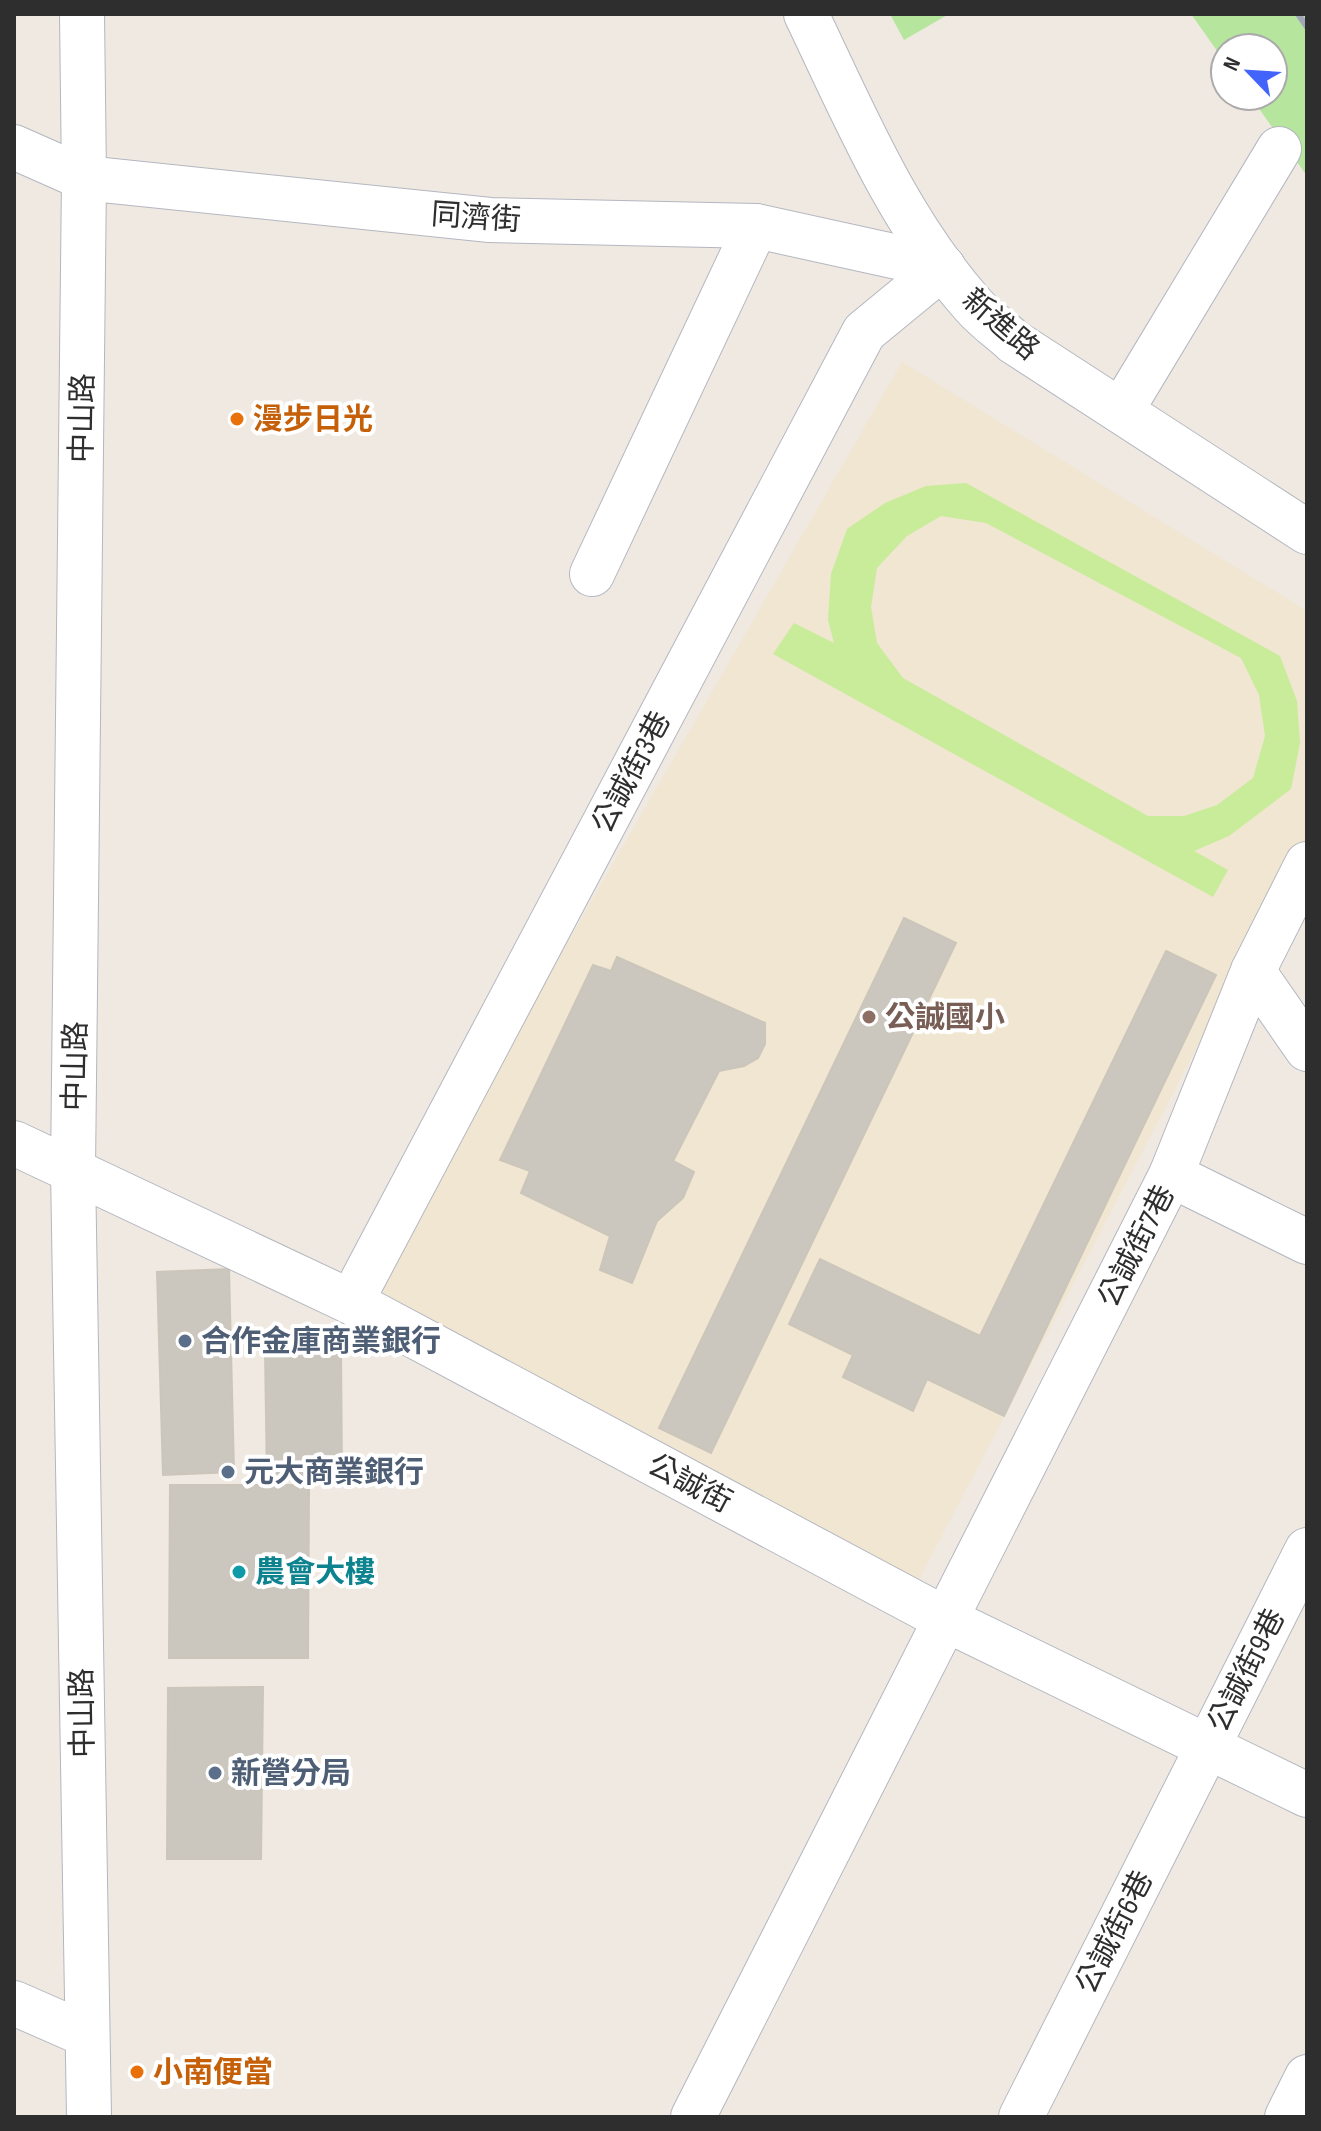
<svg xmlns="http://www.w3.org/2000/svg" width="1321" height="2131" font-family="'Sofia Sans Condensed','Noto Sans TC',sans-serif">
<style>
.education{fill:#f0e6d1}
.green{fill:#b6e59e}
.pitch{fill:#c9ec9a;fill-rule:evenodd}
.building{fill:#cbc7bf;stroke:#cbc5ba;stroke-width:2}
.lines{fill:none;stroke-linecap:round;stroke-linejoin:round}
.minor-casing{stroke:#b4b7c1;stroke-width:46}
.minor{stroke:#fff;stroke-width:44}
.rail{stroke:#a3a6b8;stroke-width:6}
.food-dot{fill:#e8710a;stroke:#fff;stroke-width:3}
.education-dot{fill:#8d6e63;stroke:#fff;stroke-width:3}
.service-dot{fill:#5c6f8a;stroke:#fff;stroke-width:3}
.culture-dot{fill:#0f9aa8;stroke:#fff;stroke-width:3}
.labels{text-anchor:middle;stroke-width:8;stroke-linejoin:round;paint-order:stroke}
.street-label{font-size:30px;fill:#2e2e2e;stroke:#fff}
.food-label{font-size:30px;font-weight:bold;fill:#c56008;stroke:#fff;text-anchor:start}
.education-label{font-size:30px;font-weight:bold;fill:#785e54;stroke:#fff;text-anchor:start}
.service-label{font-size:30px;font-weight:bold;fill:#4e5e75;stroke:#fff;text-anchor:start}
.culture-label{font-size:30px;font-weight:bold;fill:#0d838f;stroke:#fff;text-anchor:start}
</style>
<rect width="100%" height="100%" fill="#efe9e1"/>
<polygon class="education" points="902,362 1307,611 1307,836 911,1595 379,1292 421,1197"/>
<g class="green">
<polygon points="890,14 949,14 904,40"/>
<polygon points="1191,14 1307,14 1307,176 1250,96 1273,96 1273,48 1225,48 1225,62"/>
</g>
<path class="pitch" d="M966 483 1280 656 1297 701 1300 743 1291 789 1229 836 1194 851 1228 870 1213 897 773 654 794 623 834 643 828 620 831 574 847 529 885 503 926 486ZM941 516 986 523 1241 658 1259 695 1265 736 1253 778 1217 805 1184 816H1148L903 678 877 643 871 607 877 568 907 536Z"/>
<g class="building">
<polygon points="904,918 956,943 711,1453 659,1428"/>
<polygon points="1166,951 1216,975 1004,1416 927,1379 913,1411 843,1377 853,1355 789,1324 820,1259 980,1336"/>
<polygon points="617,957 765,1023 765,1044 758,1058 744,1066 719,1071 673,1161 694,1172 683,1198 657,1221 632,1283 600,1270 610,1236 521,1193 530,1171 500,1160 593,965 611,971"/>
<polygon points="229,1269 234,1472 163,1475 157,1272"/>
<polygon points="341,1350 342,1479 267,1480 265,1351"/>
<polygon points="170,1485 309,1485 308,1658 169,1658"/>
<polygon points="263,1687 261,1859 167,1859 168,1688"/>
</g>
<g class="lines">
<g class="minor-casing">
<g id="minor">
<polyline points="82,14 84,178 73,1170 89,2117"/>
<path d="M806 14C854 114 898 221 973 305 985 319 1001 330 1014 342L1307 532"/>
<polyline points="14,147 84,178 490,220 756,226 943,267"/>
<polyline points="1121,411 1279,149"/>
<polyline points="592,574 756,226"/>
<polyline points="1253,971 1307,1049"/>
<polyline points="14,1143 351,1302 947,1620 1307,1795"/>
<polyline points="1171,1175 1307,1242"/>
<polyline points="351,1302 864,332 943,267"/>
<polyline points="14,2003 87,2035"/>
<polyline points="693,2117 1171,1175 1253,971 1307,864"/>
<polyline points="1021,2117 1307,1550"/>
<polyline points="1287,2117 1307,2077"/>
</g>
</g>
<use href="#minor" class="minor"/>
<polyline class="rail" points="1298,14 1307,27"/>
</g>
<g class="food-dot">
<circle cx="237" cy="419" r="8"/>
<circle cx="137" cy="2072" r="8"/>
</g>
<circle class="education-dot" cx="869" cy="1017" r="8"/>
<g class="service-dot">
<circle cx="185" cy="1341" r="8"/>
<circle cx="228" cy="1472" r="8"/>
<circle cx="215" cy="1773" r="8"/>
</g>
<circle class="culture-dot" cx="239" cy="1572" r="8"/>
<g class="labels">
<g class="street-label">
<text transform="translate(476 217) rotate(4)" y="10">同濟街</text>
<text transform="translate(1001 324) rotate(41)" y="10">新進路</text>
<text transform="translate(82 418) rotate(-89)" y="10">中山路</text>
<text transform="translate(631 772) rotate(-62)" y="10">公誠街3巷</text>
<text transform="translate(75 1066) rotate(-89)" y="10">中山路</text>
<text transform="translate(1136 1246) rotate(-63)" y="10">公誠街7巷</text>
<text transform="translate(690 1483) rotate(28)" y="10">公誠街</text>
<text transform="translate(1246 1670) rotate(-63)" y="10">公誠街9巷</text>
<text transform="translate(82 1713) rotate(-91)" y="10">中山路</text>
<text transform="translate(1114 1932) rotate(-63)" y="10">公誠街6巷</text>
</g>
<g class="food-label">
<text x="253" y="429">漫步日光</text>
<text x="153" y="2082">小南便當</text>
</g>
<g class="education-label">
<text x="885" y="1027">公誠國小</text>
</g>
<g class="service-label">
<text x="201" y="1351">合作金庫商業銀行</text>
<text x="244" y="1482">元大商業銀行</text>
<text x="231" y="1783">新營分局</text>
</g>
<g class="culture-label">
<text x="255" y="1582">農會大樓</text>
</g>
</g>
<rect width="1321" height="2131" fill="none" stroke="#2e2e2e" stroke-width="32"/>
<g transform="translate(1249 72) rotate(295)"><circle r="38" fill="#ffffff" stroke="#ababab" stroke-width="2"/>
<path d="M0-6L14 30L0 20L-14 30Z" fill="#4264fb"/>
<text y="-12" font-size="22" font-weight="bold" text-anchor="middle" fill="#2e2e2e">N</text>
</g>
</svg>
